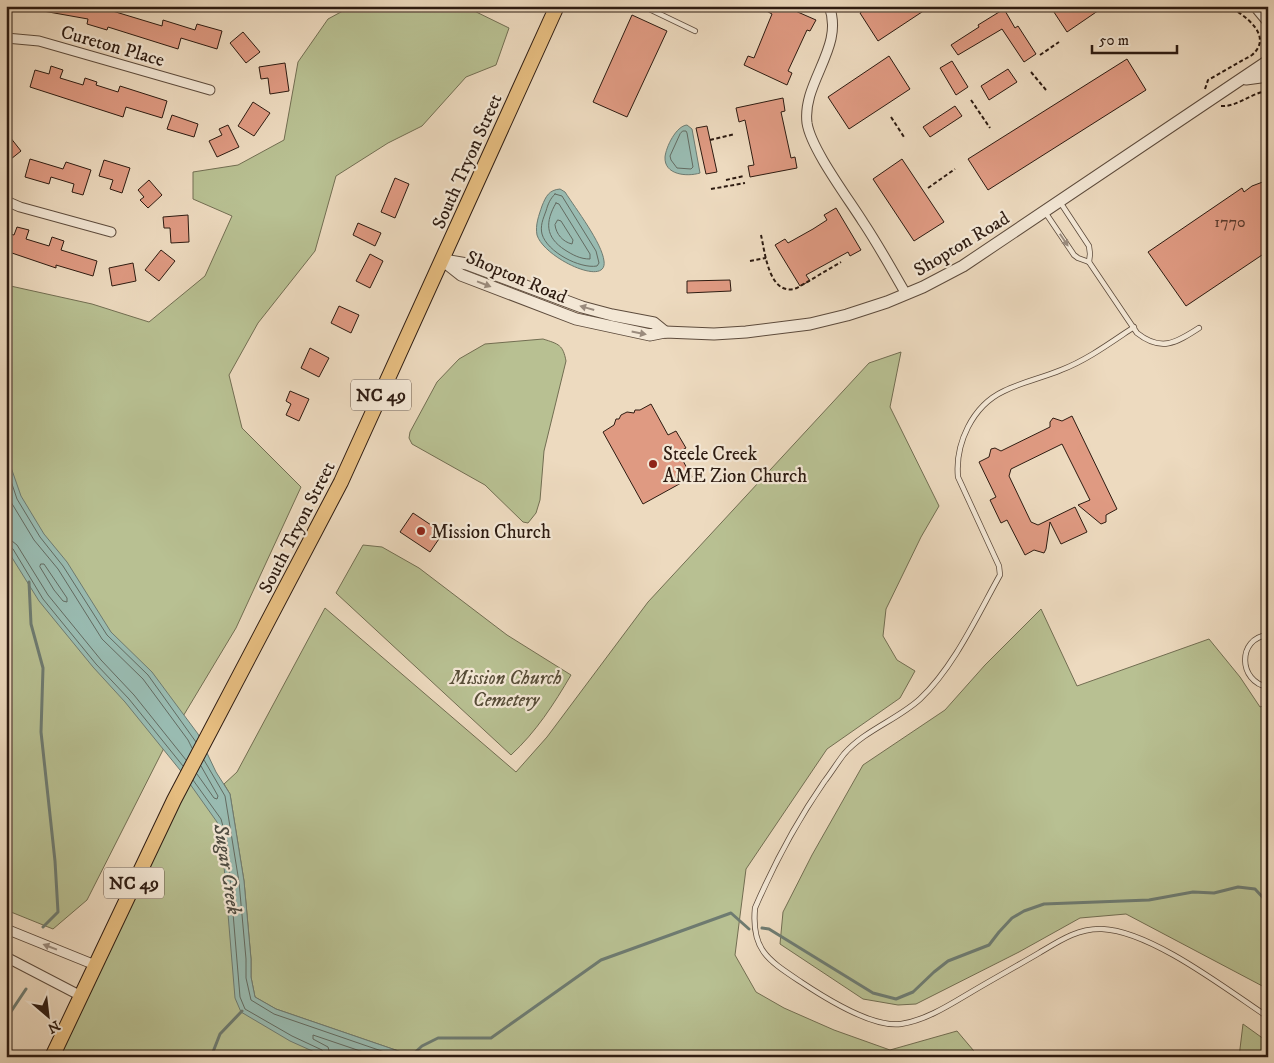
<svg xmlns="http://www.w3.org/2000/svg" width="1274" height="1063" font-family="'IM FELL DW Pica',serif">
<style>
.green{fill:#b8c092;stroke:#726e52}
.water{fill:#99bbb1;stroke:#6e7b71}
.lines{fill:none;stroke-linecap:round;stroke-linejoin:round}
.shore{stroke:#636b61;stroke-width:1}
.stream{stroke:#6e7b71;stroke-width:3}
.building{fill:#df9a82;stroke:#2d1b11}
.service-casing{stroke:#5d4b3c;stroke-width:6}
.minor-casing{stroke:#5d4b3c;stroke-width:11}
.tertiary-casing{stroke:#5d4b3c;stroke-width:13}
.primary-casing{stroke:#2d1b11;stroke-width:16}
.path{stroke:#2d1b11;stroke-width:2;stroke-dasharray:4 2.5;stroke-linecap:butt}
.service{stroke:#f3e7d5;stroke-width:4.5}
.minor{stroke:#f3e7d5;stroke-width:9}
.tertiary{stroke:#f3e7d5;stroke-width:11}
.primary{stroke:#e6bd80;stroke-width:14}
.oneway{fill:#9a8b7d}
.poi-dot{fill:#8f2418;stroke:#f3e7d5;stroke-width:2}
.labels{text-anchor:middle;stroke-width:4.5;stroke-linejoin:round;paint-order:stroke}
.number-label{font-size:16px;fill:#5a3b2d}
.shield{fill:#f3e7d5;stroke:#68584c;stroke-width:1}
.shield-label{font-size:18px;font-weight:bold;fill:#2d1b11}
.street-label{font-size:19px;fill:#2d1b11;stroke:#f3e7d5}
.poi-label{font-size:19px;fill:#2d1b11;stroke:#f3e7d5;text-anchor:start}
.park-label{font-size:19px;font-style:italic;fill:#574d38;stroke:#f3e7d5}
.water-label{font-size:20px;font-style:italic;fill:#4d4b41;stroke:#f3e7d5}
</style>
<rect width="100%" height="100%" fill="#eddabf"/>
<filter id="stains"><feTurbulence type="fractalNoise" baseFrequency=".004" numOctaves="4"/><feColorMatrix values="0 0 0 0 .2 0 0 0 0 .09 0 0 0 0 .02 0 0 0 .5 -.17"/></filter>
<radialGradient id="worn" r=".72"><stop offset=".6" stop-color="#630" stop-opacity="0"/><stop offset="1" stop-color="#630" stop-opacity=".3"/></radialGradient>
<g class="green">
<polygon points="352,6 464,6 509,28 496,65 466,77 422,126 388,143 336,176 315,251 258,323 229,375 242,428 301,487 236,628 164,748 87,900 53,929 6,910 6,285 92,304 149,322 205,276 232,216 193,199 193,172 238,165 284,140 298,62 328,19"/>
<path d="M543 339C559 344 563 345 566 361L544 451 540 500 536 513 528 523 523 522 485 485 412 444 409 438 410 432 437 382 459 359 485 344Z"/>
<polygon points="901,352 890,407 939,506 921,537 886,609 883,636 897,660 915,671 900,698 827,749 746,869 735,955 756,992 784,1008 834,1030 890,1050 957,1031 979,1057 416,1057 276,1009 255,997 251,977 251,959 244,881 230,794 224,784 237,772 325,608 516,772 547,737 648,602 869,363"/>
<path d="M363 545 382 547 419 568 507 635 571 675C554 704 536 732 511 755L336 593Z"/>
<polygon points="1041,609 1077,686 1209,639 1240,677 1260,707 1268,704 1268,989 1126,914 1080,918 1019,952 916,1004 898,1005 863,999 780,944 783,912 812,855 863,765 945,710 985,665"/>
<polygon points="192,766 223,822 249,1004 403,1057 52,1057"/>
<polygon points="1243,1024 1268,1042 1268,1057 1239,1057"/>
</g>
<g class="water">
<path d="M687 125 692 129 700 173C687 177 664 175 665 157 666 147 676 126 687 125Z"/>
<path d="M560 189 565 192C576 209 602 243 604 261 608 288 544 258 537 235 535 225 539 215 542 206 546 196 549 190 560 189Z"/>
<polygon points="6,453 21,496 44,534 67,562 111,632 152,672 198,734 216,772 230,794 244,881 251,959 251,977 255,997 276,1009 416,1057 328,1057 319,1054 290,1041 241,1012 235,998 222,842 217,822 180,770 125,702 93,667 39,601 6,548"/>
</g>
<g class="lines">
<g class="shore">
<polygon points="683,131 686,131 687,133 693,167 691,169 677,168 671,160 670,156 680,134"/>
<path d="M555 194 562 196 596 251 599 263 597 266C580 269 547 252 542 234 540 226 543 219 546 211 548 204 550 199 555 194Z"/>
<path d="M556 203 559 204 590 254V259C580 259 573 255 565 250 545 237 545 222 556 203Z"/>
<path d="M558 220 561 221 573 240 572 244C563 242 556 234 555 225Z"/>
<polyline points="6,466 17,499 40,537 63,566 107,635 148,675 196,742"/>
<polyline points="6,487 11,502 34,540 58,569 102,639 143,679 188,740 192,748"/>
<polyline points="6,540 12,541 17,545 48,595 101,660 134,695 186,760"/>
<polyline points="6,546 13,549 43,599 96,664 129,699 183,766"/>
<polygon points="41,564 44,564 67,598 67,602 63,601 54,590 40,567"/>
<polyline points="204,760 225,796 239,882 246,959 246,978 251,1000 274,1014 399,1057"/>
<polyline points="197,774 214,798 217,799 218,796 201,766"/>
<polyline points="193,780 221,819 227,841 240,997 245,1009 292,1036 322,1050 325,1057"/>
<polyline points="331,1057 328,1047 313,1039 313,1035 378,1057"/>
</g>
<g class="stream">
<polyline points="29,582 31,624 43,668 41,732 55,861 58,912 43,927"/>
<polyline points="762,928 769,929 873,993 896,999 913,992 934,972 948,961 989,945 999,932 1012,918 1024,911 1044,904 1149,900 1193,892 1214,893 1238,887 1255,889 1268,903"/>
<polyline points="6,1019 26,989"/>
<polyline points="211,1057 220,1034 242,1011"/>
<polyline points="410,1057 422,1046 438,1038 491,1038 601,960 731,913 749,929"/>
</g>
</g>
<g class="building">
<polygon points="44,6 96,6 162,26 163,20 195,30 197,24 222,31 217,49 181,38 178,49 108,27 107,30 87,24 88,19 43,11"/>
<polygon points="757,6 784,6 816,20 810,31 807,30 788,71 792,73 787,85 744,65 748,56 754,58 772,14"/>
<polygon points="870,6 931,6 878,41 860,13"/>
<polygon points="1050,6 1105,6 1067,32"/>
<polygon points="1004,9 1015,28 1018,26 1036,54 1024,62 1002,29 958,55 951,45 979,27 978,25"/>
<polygon points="632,15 667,31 627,117 593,102"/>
<polygon points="243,32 260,52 246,63 230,43"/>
<polygon points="889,56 910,89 849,129 828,97"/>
<polygon points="1127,59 1146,90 988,190 968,159"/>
<polygon points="952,61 968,87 956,95 940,68"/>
<polygon points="285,63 289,91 270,94 268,78 261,79 259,67"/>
<polygon points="51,66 63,70 60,78 83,85 85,78 97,82 96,85 118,92 120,86 167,101 162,118 126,107 123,117 30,87 35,70 49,74"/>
<polygon points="1008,69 1017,82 989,100 981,86"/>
<polygon points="783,98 785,111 781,112 791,158 795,157 797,168 750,177 748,166 754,165 745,120 739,122 736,108"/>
<polygon points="253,102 270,113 254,136 238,126"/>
<polygon points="955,106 962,116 930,137 923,127"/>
<polygon points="172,115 198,124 194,137 167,129"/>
<polygon points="228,125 239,147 217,157 209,141 222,135 219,129"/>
<polygon points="707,126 717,172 706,174 696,128"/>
<polygon points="6,132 21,151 6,163"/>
<polygon points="30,159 63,169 66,162 91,170 83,195 72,192 74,184 51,177 49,184 25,177"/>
<polygon points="902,159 944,222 914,241 873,179"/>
<polygon points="104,160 130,168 122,193 110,189 113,180 99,176"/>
<polygon points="395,178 409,184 395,218 381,212"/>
<polygon points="149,180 162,195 148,208 140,200 144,197 138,190"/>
<polygon points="1268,180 1268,251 1186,306 1148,252 1242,188 1244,192 1252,186"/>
<polygon points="836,208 861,250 850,256 848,252 806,275 810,281 800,286 775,245 785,239 788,243 813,229 827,220 824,215"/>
<polygon points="188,215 189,242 171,243 170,228 164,228 163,217"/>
<polygon points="358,223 381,233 375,246 353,235"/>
<polygon points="17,227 29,230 26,239 49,246 52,237 64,241 61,250 97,261 93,276 56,265 56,268 6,251 6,233 14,235"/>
<polygon points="161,250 175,261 159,281 145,270"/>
<polygon points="370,254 383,261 370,288 356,281"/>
<polygon points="133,263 136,281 112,286 109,268"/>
<polygon points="730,280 731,291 687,293 687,281"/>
<polygon points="339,306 359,315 351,333 331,323"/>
<polygon points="310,348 329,358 319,377 301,368"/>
<polygon points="290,391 309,399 299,421 286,415 291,404 286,401"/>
<polygon points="651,404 668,435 676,431 686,448 678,452 692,477 643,504 603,432 614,425 616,419 619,419 621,415 627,412 634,413 635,410 640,410"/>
<polygon points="1072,416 1117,509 1106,515 1106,522 1101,524 1078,505 1090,500 1062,444 1011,469 1009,476 1031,522 1038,525 1075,507 1087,532 1061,544 1050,522 1046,549 1044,553 1034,550 1025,555 1007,520 1001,523 990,500 996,497 979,462 989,457 991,449 995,448 1001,451 1050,427 1050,422 1053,418 1062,421"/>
<polygon points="413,513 443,533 430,552 400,532"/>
</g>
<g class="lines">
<g class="service-casing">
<g id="service">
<polyline points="643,6 695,31"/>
<polyline points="1060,202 1089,246 1090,254 1089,262"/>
<path d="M1045 212 1074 255 1078 258 1089 262 1137 333C1161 352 1176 343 1199 328"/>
<path d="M1134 327C1110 343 1087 360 1061 370 1042 378 1022 382 1004 391 972 406 955 444 958 477L999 566 1000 575C977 616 954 667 920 699 897 720 865 730 844 754 837 763 831 773 824 782 797 821 774 864 755 908 751 950 768 960 801 982 825 998 872 1028 901 1024 927 1020 951 1004 973 991 995 978 1017 966 1039 953 1059 941 1078 928 1102 929 1151 931 1226 989 1268 1017"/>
<path d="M1268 635C1237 638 1238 682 1268 687"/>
</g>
</g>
<g class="minor-casing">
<g id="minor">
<path d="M829 6C845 47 802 82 807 123 811 149 848 198 863 222 879 246 892 270 906 294"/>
<polyline points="6,38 39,41 210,90"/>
<polyline points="6,201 20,207 111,232"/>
<polyline points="6,929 95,965"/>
<polyline points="6,957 81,996"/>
</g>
</g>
<g class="tertiary-casing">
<g id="tertiary">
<polyline points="1258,9 1268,21"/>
<polyline points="1246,79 1268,76"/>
<polyline points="442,260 461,275 576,319 650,335 665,332 714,334 746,332 810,324 847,315 887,302 923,287 963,266 1268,61"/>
<polyline points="444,260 467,264 582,307 612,315 654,323 665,332"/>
</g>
</g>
<g class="primary-casing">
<polyline id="primary" points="52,1057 174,800 341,482 557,6"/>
</g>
<g class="path">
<polyline points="1040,55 1059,42"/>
<polyline points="1031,72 1046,90"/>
<path d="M1205 89 1208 80 1252 55C1274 36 1245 15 1228 6"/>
<polyline points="971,100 990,128"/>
<path d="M1221 106C1238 107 1250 93 1268 91"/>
<polyline points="891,117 904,137"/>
<polyline points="710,140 735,134"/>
<polyline points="726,180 744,176"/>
<polyline points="928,188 955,169"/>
<polyline points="711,189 745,183"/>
<path d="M761 235C765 252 769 298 797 288L841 262"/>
<polyline points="750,261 766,258"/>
</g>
<use href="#service" class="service"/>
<use href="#minor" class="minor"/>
<use href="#tertiary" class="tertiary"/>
<use href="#primary" class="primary"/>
</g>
<defs><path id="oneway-solid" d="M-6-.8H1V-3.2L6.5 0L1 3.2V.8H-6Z" transform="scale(1.25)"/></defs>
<g class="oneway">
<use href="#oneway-solid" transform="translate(1064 240) rotate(56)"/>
<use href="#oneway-solid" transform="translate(484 284) rotate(21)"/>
<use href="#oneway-solid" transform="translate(587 308) rotate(-164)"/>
<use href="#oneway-solid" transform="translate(639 333) rotate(11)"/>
<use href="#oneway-solid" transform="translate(50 947) rotate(-159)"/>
</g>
<g class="poi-dot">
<circle cx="653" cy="464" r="5"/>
<circle cx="421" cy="531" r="5"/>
</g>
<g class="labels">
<g class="number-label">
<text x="1230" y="227">1770</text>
</g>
<g class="shield">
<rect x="351" y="379.5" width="60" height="31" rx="4"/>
<rect x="104" y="867.5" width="60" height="31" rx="4"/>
</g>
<g class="shield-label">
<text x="381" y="401">NC 49</text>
<text x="134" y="889">NC 49</text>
</g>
<g class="street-label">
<text transform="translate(113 45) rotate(16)" y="7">Cureton Place</text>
<text transform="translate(466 161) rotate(-66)" y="7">South Tryon Street</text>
<text transform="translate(961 243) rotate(-31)" y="7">Shopton Road</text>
<text transform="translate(517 276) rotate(23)" y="7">Shopton Road</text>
<text transform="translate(296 527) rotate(-63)" y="7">South Tryon Street</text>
</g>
<g class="poi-label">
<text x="663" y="460">Steele Creek<tspan x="663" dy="22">AME Zion Church</tspan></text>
<text x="431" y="538">Mission Church</text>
</g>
<g class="park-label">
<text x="506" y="684">Mission Church<tspan x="506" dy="22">Cemetery</tspan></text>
</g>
<g class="water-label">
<text transform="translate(228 869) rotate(81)" y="7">Sugar Creek</text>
</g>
</g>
<rect width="1274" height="1063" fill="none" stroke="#eddabf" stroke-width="25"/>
<rect x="8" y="8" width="1259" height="1048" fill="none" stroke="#2d1b11" stroke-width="2.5"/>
<rect x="12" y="12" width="1249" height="1038" fill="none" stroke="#2d1b11"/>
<g transform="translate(48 1016) rotate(152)" stroke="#f3e7d5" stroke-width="4" paint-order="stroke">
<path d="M0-4L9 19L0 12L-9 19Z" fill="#2d1b11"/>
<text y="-8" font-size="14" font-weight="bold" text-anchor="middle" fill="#2d1b11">N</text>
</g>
<path d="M1092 45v8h85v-8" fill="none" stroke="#2d1b11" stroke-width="2.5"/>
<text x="1099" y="45" font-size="15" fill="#2d1b11" stroke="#f3e7d5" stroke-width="4" paint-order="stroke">50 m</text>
<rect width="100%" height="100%" filter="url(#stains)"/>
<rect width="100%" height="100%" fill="url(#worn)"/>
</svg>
